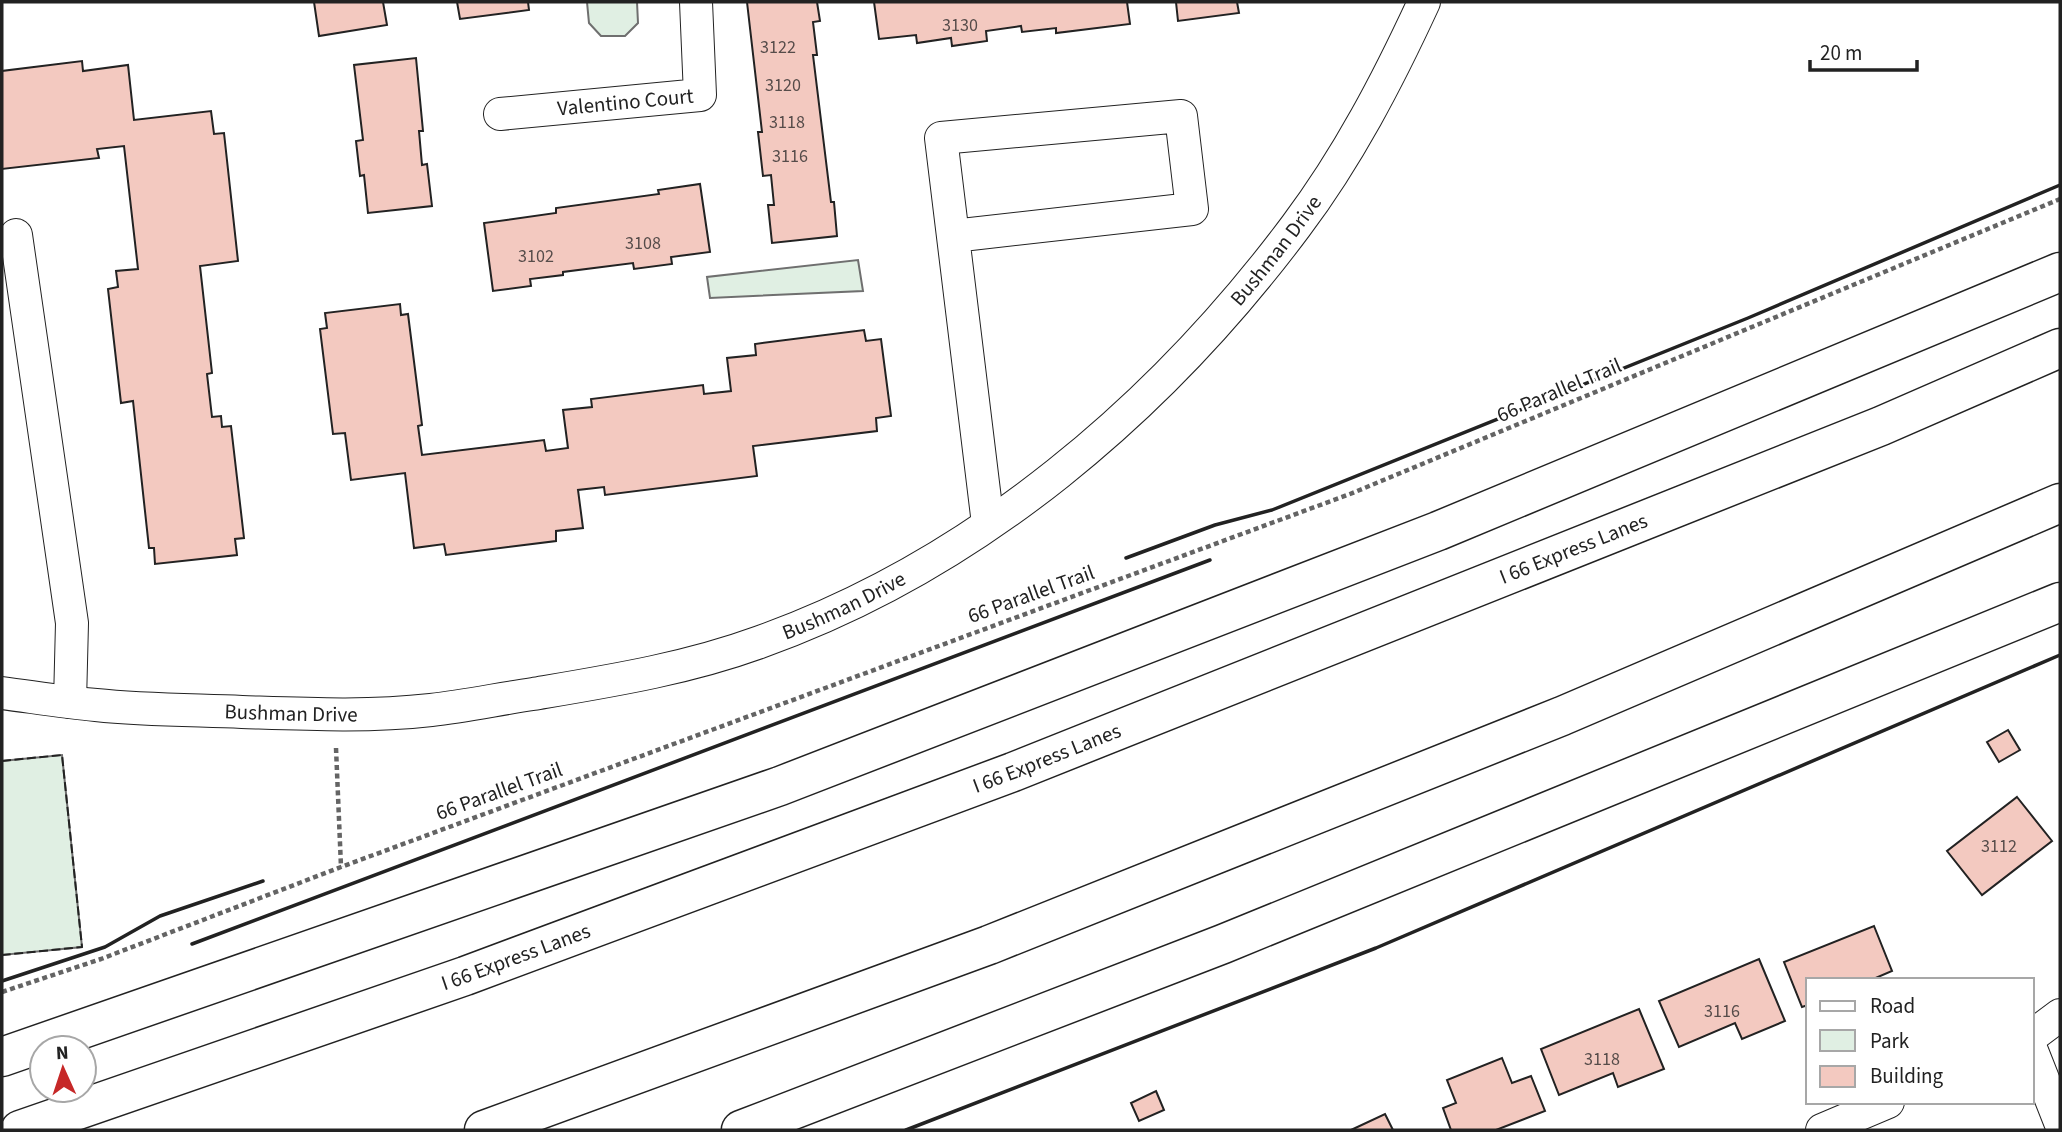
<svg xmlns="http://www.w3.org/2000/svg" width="2062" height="1132" font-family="'Source Sans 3',sans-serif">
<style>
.green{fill:#e0efe3;stroke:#6f6f6f;stroke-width:2}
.building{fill:#f3c9c0;stroke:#222;stroke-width:2}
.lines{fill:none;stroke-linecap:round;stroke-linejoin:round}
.street-casing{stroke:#222;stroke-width:34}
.highway-casing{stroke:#222;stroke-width:41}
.path{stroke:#646464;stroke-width:4.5;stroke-dasharray:5 3.5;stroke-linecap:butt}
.street{stroke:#fff;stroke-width:32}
.highway{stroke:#fff;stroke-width:38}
.fence{stroke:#222;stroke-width:2;stroke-dasharray:9 3.5;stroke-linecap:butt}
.wall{stroke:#222;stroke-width:3.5}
.labels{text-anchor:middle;stroke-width:5;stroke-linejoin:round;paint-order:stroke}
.number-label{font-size:18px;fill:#564c4a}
.street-label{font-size:21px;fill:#222;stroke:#fff}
</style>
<rect width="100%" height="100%" fill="#fff"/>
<g class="green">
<polygon points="587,2 637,2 638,23 625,36 601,36 589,23"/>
<polygon points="858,260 863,291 710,298 707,277"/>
<polygon points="62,755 82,947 2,955 2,761"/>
</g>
<g class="building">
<polygon points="314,2 383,2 387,25 319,36"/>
<polygon points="457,2 528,2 529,10 460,19"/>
<polygon points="747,2 817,2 820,21 813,22 817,55 813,55 831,202 834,202 837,236 772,243 768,205 774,205 771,175 763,176 758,132 762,132"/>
<polygon points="874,2 1127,2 1130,24 1056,33 1056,28 1022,32 1021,26 986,31 987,41 952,46 951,38 917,43 916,35 879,39"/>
<polygon points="1176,2 1237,2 1239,13 1178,21"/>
<polygon points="416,58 423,131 419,131 422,165 427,164 432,206 368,213 364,175 360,176 356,141 363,140 354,65"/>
<polygon points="82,61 83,71 128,65 134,120 211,111 214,134 224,133 238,261 200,266 212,373 207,374 212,417 221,416 222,427 231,426 244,538 235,539 237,555 155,564 154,548 149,548 133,401 121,403 108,289 118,287 116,271 138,269 124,146 97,149 99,158 2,169 2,71"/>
<polygon points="700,184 710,252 671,257 672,264 634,269 633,263 563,272 563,275 530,279 531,286 493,291 484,223 556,213 556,208 659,194 658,190"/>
<polygon points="400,304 401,315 408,314 422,425 418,426 422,455 544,440 546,451 568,448 563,410 592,407 591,399 703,385 704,394 731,391 727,358 756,355 755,344 864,330 866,341 881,339 891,416 876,418 877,431 753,446 757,476 605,495 604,487 578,490 583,528 556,531 556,541 446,555 444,544 414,548 405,473 351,480 345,433 333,434 320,329 327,328 325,313"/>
<polygon points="2008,730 2020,750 1999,762 1987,742"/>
<polygon points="2017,797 2052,841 1982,895 1947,851"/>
<polygon points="1874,926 1892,971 1871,980 1808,980 1808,1005 1802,1007 1784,962"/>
<polygon points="1759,959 1785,1021 1742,1039 1735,1023 1679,1047 1659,1001"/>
<polygon points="1639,1009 1664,1069 1618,1087 1613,1073 1559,1095 1541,1049"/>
<polygon points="1502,1058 1512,1083 1531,1076 1545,1111 1496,1130 1451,1130 1443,1108 1456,1103 1447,1080"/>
<polygon points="1156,1091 1164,1110 1139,1121 1131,1103"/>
<polygon points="1385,1114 1393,1130 1351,1130"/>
</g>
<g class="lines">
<g class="street-casing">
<g id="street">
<path id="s1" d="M500 114 700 95 696 2"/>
<polyline points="16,235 72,623 70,702"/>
<polyline points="953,236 1192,209 1181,116 941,138 988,524"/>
<path id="s2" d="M2 693C33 697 64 702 96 705 144 710 194 710 242 712 305 714 368 717 431 710 465 706 499 699 533 694 610 681 686 669 760 642 976 565 1160 408 1296 226 1348 157 1388 80 1424 2"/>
<polyline points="2032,1036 2060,1015"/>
<polyline points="2032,1051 2060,1122"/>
<polyline points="1822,1130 1888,1102"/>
</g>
</g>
<g class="highway-casing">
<g id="highway">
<polyline points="2,1057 780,786 1438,531 2060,272"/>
<path id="s3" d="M20 1130 465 976 1013 772 1881 426 2060 348"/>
<polyline points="484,1130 989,945 1562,716 2060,503"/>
<polyline points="741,1130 1223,944 2060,602"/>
</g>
</g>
<g class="path">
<polyline points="336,748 341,867"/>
<polyline points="2,992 101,959 341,867 1350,494 2060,199"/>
</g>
<use href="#street" class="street"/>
<use href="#highway" class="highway"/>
<polyline class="fence" points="2,761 62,755 82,947 2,955"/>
<g class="wall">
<polyline points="1126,558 1215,525 1272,510 1748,318 2060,185"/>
<polyline points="192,944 1210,560"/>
<polyline points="2,981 105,947 160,916 263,881"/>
<polyline points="906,1130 1376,948 2060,655"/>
</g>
</g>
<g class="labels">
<g class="number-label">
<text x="960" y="31">3130</text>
<text x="778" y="53">3122</text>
<text x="783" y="91">3120</text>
<text x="787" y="128">3118</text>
<text x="790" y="162">3116</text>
<text x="643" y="249">3108</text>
<text x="536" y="262">3102</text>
<text x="1999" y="852">3112</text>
<text x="1722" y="1017">3116</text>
<text x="1602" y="1065">3118</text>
</g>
<g class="street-label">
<text dy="7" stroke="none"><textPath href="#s1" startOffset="126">Valentino Court</textPath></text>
<text dy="7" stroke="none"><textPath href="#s2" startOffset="1423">Bushman Drive</textPath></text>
<text transform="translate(1559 390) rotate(-23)" y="7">66 Parallel Trail</text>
<text dy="7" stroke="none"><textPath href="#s3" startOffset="1659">I 66 Express Lanes</textPath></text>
<text transform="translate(1031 594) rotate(-20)" y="7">66 Parallel Trail</text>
<text dy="7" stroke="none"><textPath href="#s2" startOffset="858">Bushman Drive</textPath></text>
<text dy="7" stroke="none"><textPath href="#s2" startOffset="290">Bushman Drive</textPath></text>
<text dy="7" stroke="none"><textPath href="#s3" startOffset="1092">I 66 Express Lanes</textPath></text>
<text transform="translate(499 791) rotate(-20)" y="7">66 Parallel Trail</text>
<text dy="7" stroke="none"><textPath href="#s3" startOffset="525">I 66 Express Lanes</textPath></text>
</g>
</g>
<rect width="2062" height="1132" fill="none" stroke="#222222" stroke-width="7"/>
<rect x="1806" y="978" width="228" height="126" fill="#ffffff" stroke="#a7a7a7" stroke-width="2"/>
<rect x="1820" y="1001" width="35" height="10" fill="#ffffff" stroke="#a7a7a7" stroke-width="2"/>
<text x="1870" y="1013" font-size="21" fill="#222222">Road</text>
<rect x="1820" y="1030" width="35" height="21" fill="#e0efe3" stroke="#a7a7a7" stroke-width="2"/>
<text x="1870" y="1048" font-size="21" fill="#222222">Park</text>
<rect x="1820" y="1066" width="35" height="21" fill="#f3c9c0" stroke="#a7a7a7" stroke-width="2"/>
<text x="1870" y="1083" font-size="21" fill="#222222">Building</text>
<g transform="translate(63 1069) rotate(357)"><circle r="33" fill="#ffffff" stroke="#a7a7a7" stroke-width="2"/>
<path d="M0-5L12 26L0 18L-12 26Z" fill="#c62828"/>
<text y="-10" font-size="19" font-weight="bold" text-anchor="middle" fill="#222222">N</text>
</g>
<path d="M1810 60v10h107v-10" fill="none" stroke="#222222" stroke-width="3.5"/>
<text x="1820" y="60" font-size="21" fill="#222222" stroke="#ffffff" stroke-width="5" paint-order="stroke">20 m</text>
</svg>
